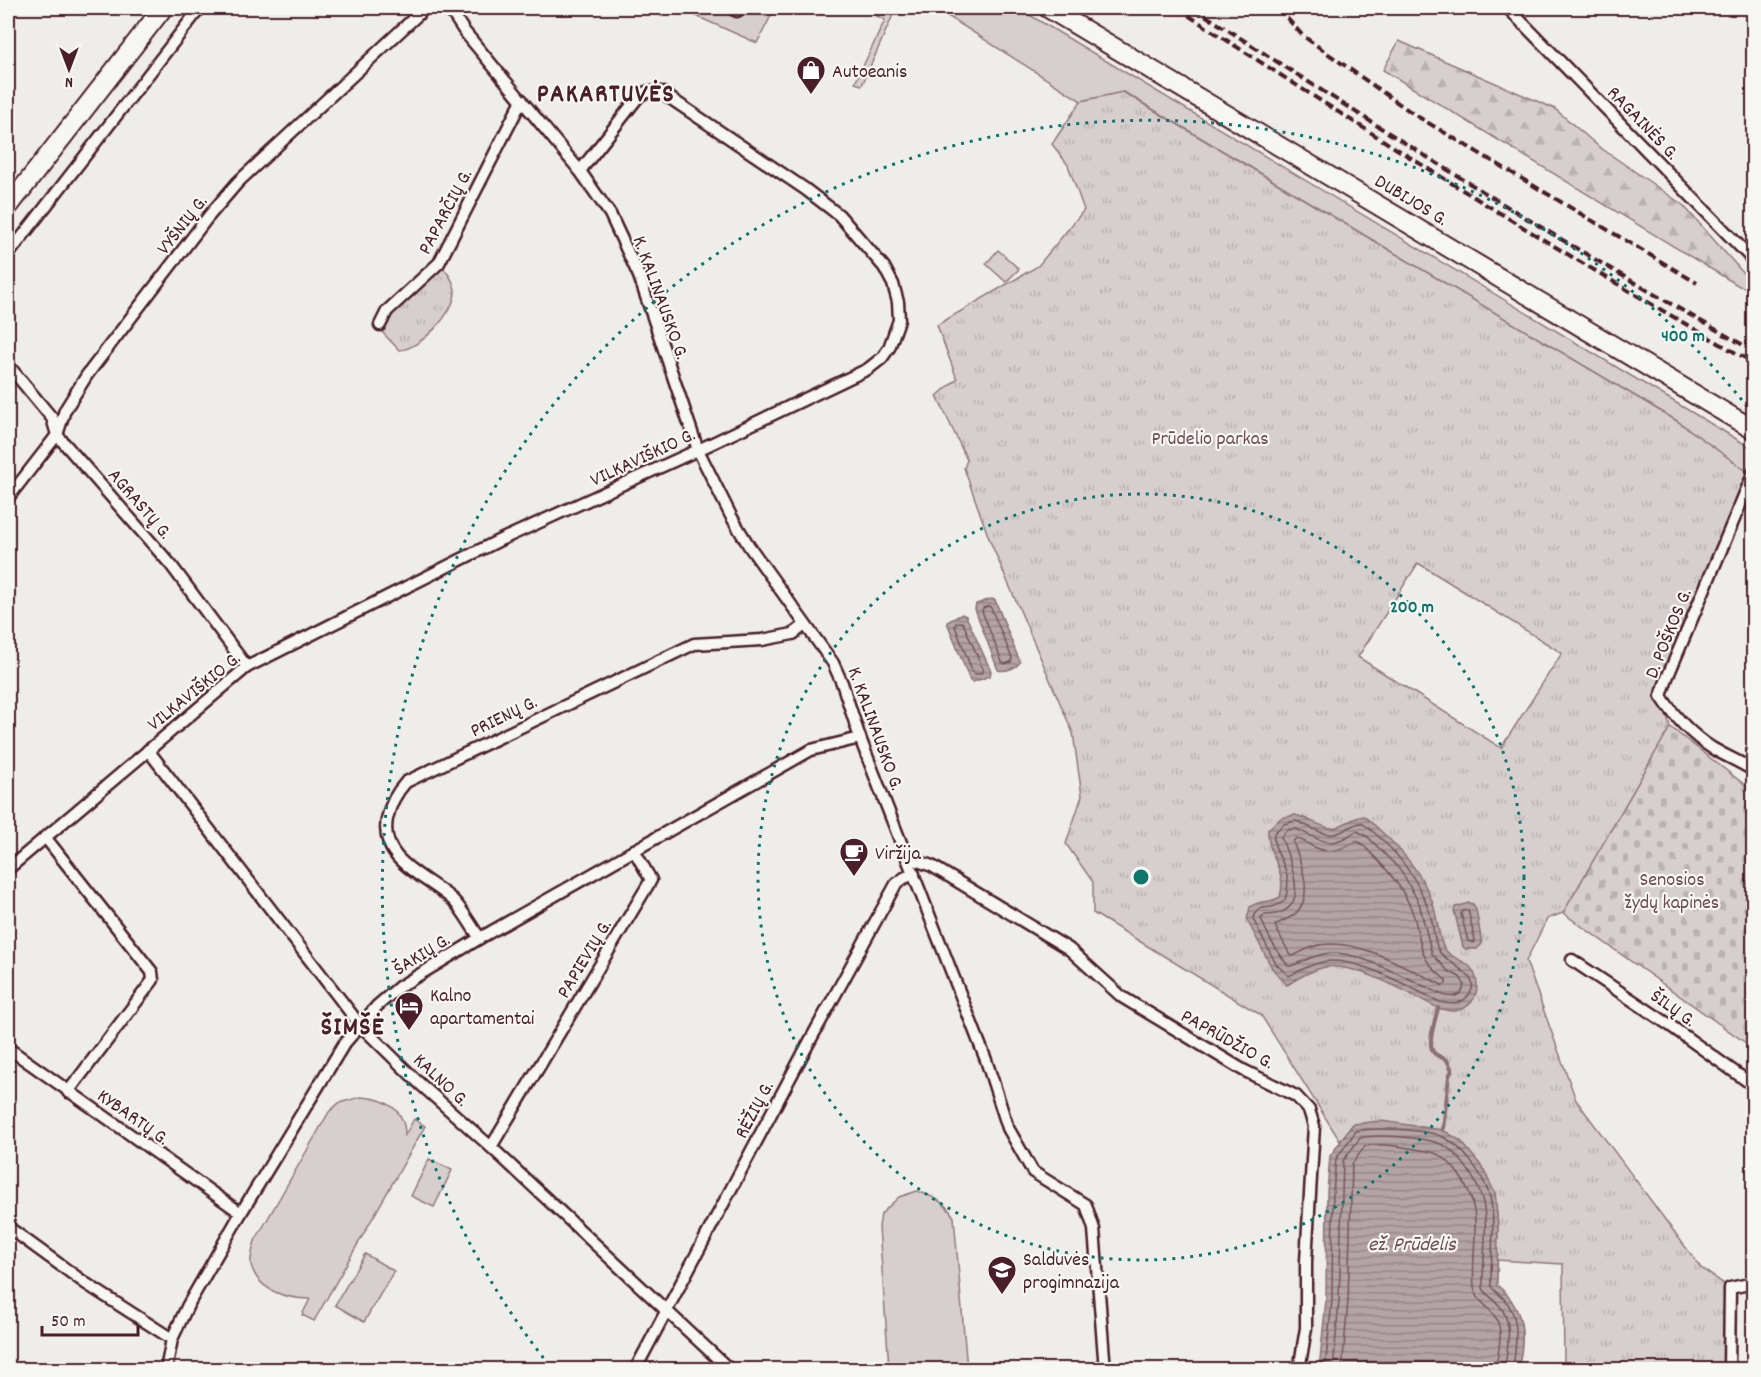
<svg xmlns="http://www.w3.org/2000/svg" width="1761" height="1377" font-family="Dekko,sans-serif">
<style>
.green{fill:#d7cfce;stroke:#90777c;stroke-width:1.5}
.forest{fill:url(#forest-firs);stroke:#90777c;stroke-width:1.5}
.cemetery{fill:url(#cemetery-stones);stroke:#90777c;stroke-width:1.5}
.park{fill:url(#park-tufts);stroke:#90777c;stroke-width:1.5;fill-rule:evenodd}
.water{fill:url(#water-rules);stroke:#8a6f74;stroke-width:1.5}
.lines{fill:none;stroke-linecap:round;stroke-linejoin:round}
.shore{stroke:#74545c;stroke-width:1.5}
.stream{stroke:#8a6f74;stroke-width:4}
.street-casing{stroke:#4a1f2b;stroke-width:15}
.primary-casing{stroke:#4a1f2b;stroke-width:22}
.street{stroke:#f6f6f2;stroke-width:10}
.primary{stroke:#f6f6f2;stroke-width:18}
.rail{stroke:#4a1f2b;stroke-width:4;stroke-dasharray:9 4.5;stroke-linecap:butt}
.ring{fill:none;stroke:#0f766e;stroke-width:3;stroke-dasharray:3 6}
.labels{text-anchor:middle;stroke-width:4.5;stroke-linejoin:round;paint-order:stroke}
.poi-label{font-size:20px;fill:#4a1f2b;stroke:#f6f6f2;text-anchor:start}
.street-label{font-size:20px;fill:#4a1f2b;stroke:#f6f6f2}
.park-label{font-size:20px;fill:#6d4b54;stroke:#f6f6f2}
.water-label{font-size:21px;font-style:italic;fill:#6f4e56;stroke:#f6f6f2}
.district-label{font-size:26px;font-weight:bold;letter-spacing:1.5px;fill:#4a1f2b;stroke:#f6f6f2}
.centre{fill:#0f766e;stroke:#f6f6f2;stroke-width:3}
.ring-label{font-size:18px;text-anchor:middle;font-weight:bold;fill:#0f766e;stroke:#f6f6f2;stroke-width:4.5;stroke-linejoin:round;paint-order:stroke}
</style>
<defs>
<pattern id="forest-firs" width="22" height="20" patternUnits="userSpaceOnUse" patternTransform="scale(1.5)"><rect width="22" height="20" fill="#d7cfce"/><path d="M5 1l3.5 6h-7zM16 11l3.5 6h-7z" fill="#bab1b1"/></pattern>
<pattern id="cemetery-stones" width="16" height="16" patternUnits="userSpaceOnUse" patternTransform="scale(1.5)"><rect width="16" height="16" fill="#d7cfce"/><path d="M2 7V4a2 2 0 0 1 4 0v3zM10 15v-3a2 2 0 0 1 4 0v3z" fill="#bab1b1"/></pattern>
<pattern id="park-tufts" width="24" height="20" patternUnits="userSpaceOnUse" patternTransform="scale(1.5)"><rect width="24" height="20" fill="#d7cfce"/><path d="M3 7l-1-3M5 7V3M7 7l1-3M15 17l-1-3M17 17v-4M19 17l1-3" fill="none" stroke="#bab1b1"/></pattern>
<pattern id="water-rules" width="6" height="5" patternUnits="userSpaceOnUse" patternTransform="scale(1.5)"><rect width="6" height="5" fill="#b4a4a5"/><path d="M0 2.5h6" fill="none" stroke="#948587"/></pattern>
</defs>
<rect width="100%" height="100%" fill="#efedea"/>
<filter id="ink" filterUnits="userSpaceOnUse"><feTurbulence type="fractalNoise" baseFrequency=".0167" numOctaves="2"/><feDisplacementMap in="SourceGraphic" scale="12" xChannelSelector="R" yChannelSelector="G"/><feConvolveMatrix kernelMatrix="1 2 1 2 8 2 1 2 1" color-interpolation-filters="sRGB"/></filter>
<g filter="url(#ink)">
<g class="green">
<polygon points="678,8 775,8 757,43"/>
<polygon points="861,8 896,8 862,85 855,83 885,20"/>
<polygon points="935,8 1018,8 1753,449 1753,460 1747,472 1677,421 1124,92 1081,101"/>
<polygon points="998,250 1019,269 1006,282 986,264"/>
<path d="M361 1097C385 1098 405 1109 405 1135L414 1119 425 1126 314 1321 302 1315 310 1299C287 1299 258 1291 251 1265 250 1257 253 1249 255 1241L329 1112 339 1103Z"/>
<polygon points="429,1159 452,1170 434,1207 411,1196"/>
<path d="M917 1191C934 1197 944 1201 954 1217L967 1369 890 1370 889 1367 879 1227 881 1214 899 1197Z"/>
<polygon points="365,1254 394,1271 364,1322 335,1305"/>
</g>
<polygon class="forest" points="1399,41 1555,109 1598,146 1683,205 1753,284 1753,289 1739,286 1383,70"/>
<polygon class="cemetery" points="1670,727 1753,791 1753,1048 1563,913"/>
<g class="park">
<path d="M1123 92 1677 421 1752 475 1662 697 1670 727 1563 913 1547 919 1526 961 1576 1100 1701 1268 1730 1288 1729 1369H1564L1563 1264 1497 1260 1498 1227 1495 1193 1353 1124 1340 1141 1261 1015 1093 913V882L1066 844 1082 796 1073 733 990 541 964 468 967 460 937 396 957 379 937 325 1038 266 1084 210 1068 165 1052 144 1081 101ZM1418 563 1562 653 1501 748 1358 657Z"/>
<path d="M439 263C446 271 455 281 455 292 455 313 419 350 399 350L381 331 380 325Z"/>
</g>
<g class="water">
<path d="M991 599 995 600 1020 662C1017 668 1005 672 998 670L975 609 976 604Z"/>
<polygon points="962,614 966,616 991,671 990,676 973,682 970,681 947,622"/>
<path d="M1295 815C1305 817 1325 829 1332 828 1341 828 1350 818 1364 816 1391 839 1420 867 1432 901 1437 914 1438 935 1443 946 1448 958 1464 959 1471 968 1484 985 1475 1011 1452 1011 1448 1011 1442 1009 1438 1008 1410 994 1355 962 1325 967 1312 970 1298 978 1287 985L1272 968 1247 920 1250 907C1261 899 1269 904 1280 897 1288 870 1266 855 1268 829L1281 818Z"/>
<polygon points="1469,903 1473,904 1476,909 1482,944 1477,949 1466,949 1463,947 1454,910 1455,907"/>
<path d="M1381 1121 1443 1130 1461 1141 1482 1167 1495 1193 1498 1227 1497 1285C1525 1308 1526 1336 1518 1369H1319L1326 1300 1327 1192 1330 1156 1353 1124Z"/>
</g>
<g class="lines">
<g class="shore">
<polygon points="989,606 991,608 1012,658 1011,662 1005,664 1002,662 982,611 983,608"/>
<polygon points="960,622 963,623 983,669 983,672 977,674 973,673 955,626 956,623"/>
<path d="M1296 821C1307 825 1323 836 1334 834 1345 833 1351 823 1362 823 1393 846 1418 877 1430 914 1434 925 1433 941 1439 951 1448 965 1488 977 1466 998 1458 1006 1450 1004 1440 1002 1410 988 1356 955 1323 962 1311 964 1299 971 1289 976L1276 964 1253 919C1258 900 1271 914 1285 900 1296 867 1271 856 1274 833L1284 824Z"/>
<path d="M1295 829C1309 833 1325 847 1340 840 1346 838 1351 834 1357 831L1368 837 1402 872 1419 903 1432 954 1448 971 1460 977 1464 984C1463 997 1453 998 1443 995 1416 983 1362 953 1335 953 1319 953 1305 960 1291 966H1288L1271 941 1261 919 1264 915C1315 916 1291 864 1281 837L1287 830Z"/>
<path d="M1296 838C1303 840 1308 844 1314 847 1330 855 1343 849 1357 841L1362 844C1381 863 1399 881 1410 906 1425 940 1412 954 1446 980V984L1442 985C1406 968 1360 938 1319 945 1310 947 1301 952 1293 956L1290 955 1275 926C1280 921 1289 919 1295 914 1315 895 1301 863 1293 842Z"/>
<polygon points="1468,910 1475,940 1473,943 1468,941 1461,914 1463,911"/>
<path d="M1325 1370 1332 1300 1333 1192 1336 1159 1356 1131C1374 1127 1427 1129 1443 1137 1463 1147 1482 1173 1489 1194 1497 1219 1490 1259 1491 1286 1494 1292 1500 1294 1505 1300 1522 1320 1515 1346 1513 1370"/>
<path d="M1333 1370 1339 1301 1343 1161 1360 1138C1377 1134 1421 1137 1438 1143 1457 1149 1475 1177 1481 1196 1490 1221 1482 1260 1483 1288 1487 1297 1494 1298 1499 1305 1515 1324 1506 1348 1505 1370"/>
<path d="M1342 1370 1348 1301 1352 1164 1365 1146C1382 1143 1398 1146 1415 1149 1437 1152 1443 1154 1457 1172 1487 1210 1470 1244 1474 1287 1476 1302 1491 1307 1497 1320 1504 1336 1497 1353 1496 1370"/>
</g>
<path class="stream" d="M1438 1008C1436 1018 1426 1045 1434 1053 1437 1056 1443 1058 1447 1060L1452 1070 1449 1076 1443 1130"/>
<g class="street-casing">
<g id="street">
<polyline points="449,8 464,31 580,171 610,214 639,276 698,450 731,516 749,546 833,663 842,683 860,738 986,1060 1008,1128 1033,1172 1086,1205 1094,1229 1105,1370"/>
<polyline points="731,8 737,11"/>
<polyline points="1508,8 1754,261"/>
<polyline points="8,255 200,8"/>
<polyline points="380,325 387,311 439,263 522,100"/>
<polyline points="8,365 52,418 57,435 171,565 247,667"/>
<path d="M1754 472 1667 678 1661 696C1674 716 1692 735 1712 748 1725 756 1741 762 1754 771"/>
<polyline points="8,498 57,435 65,410 87,375 208,217 238,182 425,8"/>
<polyline points="148,750 360,1025 419,1083 491,1147 730,1370"/>
<polyline points="45,837 152,972 153,980 68,1092"/>
<polyline points="909,862 915,860 932,866 1069,949 1122,997 1243,1070 1296,1096 1309,1110 1314,1126 1306,1261 1306,1328 1299,1370"/>
<polyline points="8,869 247,667 498,541 698,450 868,369 882,358 889,348 899,320 898,302 893,284 884,267 839,215 805,189 661,92 646,92 639,96 580,171"/>
<path d="M480 938C471 926 463 910 453 900 427 876 379 862 387 819 390 804 396 793 406 782L694 644 762 640 793 634 805 625"/>
<polyline points="1572,960 1668,1024 1754,1086"/>
<polyline points="8,1048 241,1213"/>
<polyline points="491,1147 651,880 634,850"/>
<polyline points="8,1227 85,1283 172,1339"/>
<polyline points="166,1370 172,1339 188,1305 241,1213 344,1044 377,1006 399,987 480,938 811,750 860,738"/>
<polyline points="635,1370 806,1048 896,884 904,878 914,874"/>
<polyline points="1729,1370 1730,1288 1754,1283"/>
</g>
</g>
<g class="primary-casing">
<g id="primary">
<polyline points="1048,8 1754,430"/>
<polyline points="8,207 163,8"/>
</g>
</g>
<use href="#street" class="street"/>
<use href="#primary" class="primary"/>
<g class="rail">
<path d="M1177 8C1366 131 1557 252 1754 363"/>
<path d="M1194 8C1377 127 1562 244 1754 351"/>
<polyline points="1278,8 1303,36 1415,115 1697,283"/>
</g>
</g>
</g>
<g class="ring">
<circle cx="1141" cy="877" r="383"/>
<path d="M549 1365A767 767 0 1 1 1750 410"/>
</g>
<defs>
<g id="shop-pin" transform="scale(1.5)"><path d="M0 17L-7.5 6A9.5 9.5 0 1 1 7.5 6Z" fill="#4a1f2b" stroke="#f6f6f2"/><path d="M-5-2.5h2.3a2.7 3.5 0 0 1 5.4 0H5L5.5 6h-11ZM-1.5-2.5h3a1.5 2.3 0 0 0-3 0Z" fill="#fff"/></g>
<g id="cafe-pin" transform="scale(1.5)"><path d="M0 17L-7.5 6A9.5 9.5 0 1 1 7.5 6Z" fill="#4a1f2b" stroke="#f6f6f2"/><path d="M-5.5-4.5H6V0H3Q3 3.5 0 3.5H-2.5Q-5.5 3.5-5.5 0ZM3-3.2v2h1.7v-2ZM-6 4.5H4V6H-6Z" fill="#fff"/></g>
<g id="hotel-pin" transform="scale(1.5)"><path d="M0 17L-7.5 6A9.5 9.5 0 1 1 7.5 6Z" fill="#4a1f2b" stroke="#f6f6f2"/><path d="M-6-4.5h1.5V1H6V5H4.5V3h-9V5H-6ZM-4 0a1.8 1.8 0 1 1 3.6 0ZM.5 0V-2.5h3Q6-2.5 6 0Z" fill="#fff"/></g>
<g id="school-pin" transform="scale(1.5)"><path d="M0 17L-7.5 6A9.5 9.5 0 1 1 7.5 6Z" fill="#4a1f2b" stroke="#f6f6f2"/><path d="M0-5L7-2L0 1L-7-2ZM-4 1L0 2.5L4 1V4Q0 6-4 4Z" fill="#fff"/></g>
</defs>
<g fill-rule="evenodd">
<use href="#shop-pin" x="811" y="70"/>
<use href="#cafe-pin" x="854" y="852"/>
<use href="#hotel-pin" x="409" y="1006"/>
<use href="#school-pin" x="1002" y="1270"/>
</g>
<g class="labels">
<g class="poi-label">
<text x="832" y="77">Autoeanis</text>
<text x="875" y="859">Viržija</text>
<text x="430" y="1001">Kalno<tspan x="430" dy="23">apartamentai</tspan></text>
<text x="1023" y="1265">Salduvės<tspan x="1023" dy="23">progimnazija</tspan></text>
</g>
<g class="street-label">
<text transform="translate(1644 122) rotate(46)" y="7">RAGAINĖS G.</text>
<text transform="translate(1412 199) rotate(31)" y="7">DUBIJOS G.</text>
<text transform="translate(444 211) rotate(-62)" y="7">PAPARČIŲ G.</text>
<text transform="translate(181 224) rotate(-52)" y="7">VYŠNIŲ G.</text>
<text transform="translate(662 297) rotate(70)" y="7">K. KALINAUSKO G.</text>
<text transform="translate(642 456) rotate(-25)" y="7">VILKAVIŠKIO G.</text>
<text transform="translate(141 503) rotate(49)" y="7">AGRASTŲ G.</text>
<text transform="translate(1667 633) rotate(-68)" y="7">D. POŠKOS G.</text>
<text transform="translate(193 690) rotate(-39)" y="7">VILKAVIŠKIO G.</text>
<text transform="translate(503 715) rotate(-26)" y="7">PRIENŲ G.</text>
<text transform="translate(877 728) rotate(70)" y="7">K. KALINAUSKO G.</text>
<text transform="translate(421 953) rotate(-32)" y="7">ŠAKIŲ G.</text>
<text transform="translate(583 958) rotate(-59)" y="7">PAPIEVIŲ G.</text>
<text transform="translate(1674 1007) rotate(35)" y="7">ŠILŲ G.</text>
<text transform="translate(1228 1038) rotate(29)" y="7">PAPRŪDŽIO G.</text>
<text transform="translate(442 1079) rotate(43)" y="7">KALNO G.</text>
<text transform="translate(753 1109) rotate(-62)" y="7">RĖŽIŲ G.</text>
<text transform="translate(134 1116) rotate(35)" y="7">KYBARTŲ G.</text>
</g>
<g class="park-label">
<text x="1210" y="444">Prūdelio parkas</text>
<text x="1672" y="885">Senosios<tspan x="1672" dy="23">žydų kapinės</tspan></text>
</g>
<g class="water-label">
<text x="1412" y="1250">ež. Prūdelis</text>
</g>
<g class="district-label">
<text x="606" y="101">PAKARTUVĖS</text>
<text x="353" y="1034">ŠIMŠĖ</text>
</g>
</g>
<circle cx="1141" cy="877" r="9" class="centre"/>
<g class="ring-label">
<text x="1683" y="341">400 m</text>
<text x="1412" y="612">200 m</text>
</g>
<rect width="1761" height="1377" fill="none" stroke="#f6f6f2" stroke-width="30"/>
<rect x="15" y="15" width="1731" height="1347" fill="none" stroke="#4a1f2b" stroke-width="2" filter="url(#ink)"/>
<g transform="translate(69 69) rotate(180)" stroke="#f6f6f2" stroke-width="4.5" paint-order="stroke">
<path d="M0-4.5L10 22L0 15L-10 22Z" fill="#4a1f2b"/>
<text y="-9" font-size="16" font-weight="bold" text-anchor="middle" fill="#4a1f2b">N</text>
</g>
<path d="M42 1326v9h96v-9" fill="none" stroke="#4a1f2b" stroke-width="3"/>
<text x="51" y="1326" font-size="18" fill="#4a1f2b" stroke="#f6f6f2" stroke-width="4.5" paint-order="stroke">50 m</text>
</svg>
